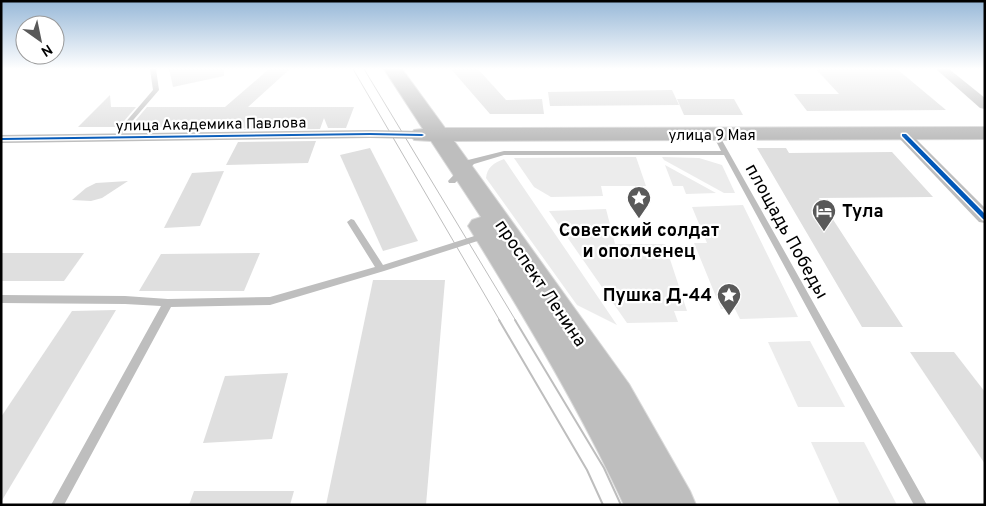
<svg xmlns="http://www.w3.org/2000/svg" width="986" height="506" font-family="Overpass,sans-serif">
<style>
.green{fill:#ececec}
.building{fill:#dfdfdf}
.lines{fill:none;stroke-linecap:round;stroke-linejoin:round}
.primary-casing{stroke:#dbdbdb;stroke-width:2}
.lane{fill:#bebebe;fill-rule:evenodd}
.street{fill:#bebebe;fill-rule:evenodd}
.primary{fill:#bebebe;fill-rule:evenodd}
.tram-far1{stroke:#bebebe;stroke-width:1}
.tram{stroke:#bebebe;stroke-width:2}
.cycleway-casing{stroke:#fff;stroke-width:3}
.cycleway{fill:#0057b8;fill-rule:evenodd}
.labels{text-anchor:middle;stroke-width:4.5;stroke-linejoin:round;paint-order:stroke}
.far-street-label{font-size:15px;fill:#000;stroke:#fff}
.poi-label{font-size:18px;font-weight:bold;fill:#000;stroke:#fff;text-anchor:start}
.street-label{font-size:18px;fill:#000;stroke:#fff}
</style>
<rect width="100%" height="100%" fill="#fff"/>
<g class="green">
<polygon points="636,157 646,186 601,186 603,196 551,197 534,187 514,158"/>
<polygon points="662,157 699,158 722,165 735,193 724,193 664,160"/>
<path d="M504 159 617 325 577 305 486 178C487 167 494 163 504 159Z"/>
<polygon points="665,165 716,193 686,194 683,186 673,186"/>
<polygon points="743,205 798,317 740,319 735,309 721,309 694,243 707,243 692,207"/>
<polygon points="606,209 615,244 665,244 687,311 674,311 678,322 627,323 549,211"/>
<polygon points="810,341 845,407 798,407 768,342"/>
<polygon points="811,442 864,442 897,505 840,505"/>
</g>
<g class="building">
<polygon points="169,69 224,69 224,76 173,87"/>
<polygon points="269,69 290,69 248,107 354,107 346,128 328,128 324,118 320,129 244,130 245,128 130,127 147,107 225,107"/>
<polygon points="451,69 478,69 506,100 542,99 544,114 490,114"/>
<polygon points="816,69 897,69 946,110 807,111 794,94 839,94"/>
<polygon points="672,90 679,105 550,106 548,92"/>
<polygon points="110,95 111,107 136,107 119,127 78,127"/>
<polygon points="677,99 734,99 743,115 684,115"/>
<polygon points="316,141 308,163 226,165 238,142"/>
<polygon points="370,148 418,241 383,251 340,155"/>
<polygon points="757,148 786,148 789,153 892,152 933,197 819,198 903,327 862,327"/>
<polygon points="224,171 200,226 164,228 192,173"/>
<polygon points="128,181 102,198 91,201 72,200 86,188 96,183"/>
<polygon points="1,253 84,253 64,281 1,281"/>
<polygon points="260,253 244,291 139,291 161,254"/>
<polygon points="373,280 445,280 426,505 326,505"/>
<polygon points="116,310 1,502 1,417 72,311"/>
<polygon points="910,352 954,352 985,392 985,464"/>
<polygon points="288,373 272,439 203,443 225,376"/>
<polygon points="194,491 294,491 290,505 189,505"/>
</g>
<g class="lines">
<g class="primary-casing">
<path id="primary" d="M384 69H402L445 128 985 127V139L454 141 629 384 690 491 696 505H624C579 408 524 317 468 226L472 220 481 217 431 141 414 140 411 135 414 130 423 129Z"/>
</g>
<g class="lane">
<polygon points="150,69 156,69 159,90 116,140 112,140 112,138 153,90"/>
<polygon points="716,133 719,135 927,505 914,505 724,155 504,155 474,164 455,183 449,183 448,181 468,160 504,151 721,151 713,135"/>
<polygon points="351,219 354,220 383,265 487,232 491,235 490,237 384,271 270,305 171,307 64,505 51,505 161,306 125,304 1,303 1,295 125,296 168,299 270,297 375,267 347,222"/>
</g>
<g class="street">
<polygon points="936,69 949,69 985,98 985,109 980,108"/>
<polygon points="370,130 422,131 429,135 422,139 370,138 1,143 1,135"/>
<polygon points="904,131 909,132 985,208 985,223 979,222 899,138 897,135 899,132"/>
</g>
<use href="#primary" class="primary"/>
<g class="tram-far1">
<polyline points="353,69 500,321"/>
<polyline points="364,69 516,321"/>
</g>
<g class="tram">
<polyline points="499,320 587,470 603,505"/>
<polyline points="515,320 604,468 621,505"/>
</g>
<g class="cycleway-casing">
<g id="cycleway">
<polygon points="370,133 422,134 424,135 422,136 370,135 1,140 1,138"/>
<polygon points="902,134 906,134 985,214 985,220 983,219 902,136"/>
</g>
</g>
<use href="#cycleway" class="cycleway"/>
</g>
<linearGradient id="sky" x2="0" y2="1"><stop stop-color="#97b8d8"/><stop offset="0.49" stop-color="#fff"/><stop offset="1" stop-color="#fff" stop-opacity="0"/></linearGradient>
<rect width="986" height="140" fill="url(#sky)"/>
<defs>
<g id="sight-pin" transform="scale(1.25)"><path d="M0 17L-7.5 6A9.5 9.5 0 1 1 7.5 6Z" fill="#595959" stroke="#fff"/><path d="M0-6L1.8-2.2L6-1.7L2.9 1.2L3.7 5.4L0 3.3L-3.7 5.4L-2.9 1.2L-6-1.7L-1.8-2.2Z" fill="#fff"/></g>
<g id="hotel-pin" transform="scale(1.25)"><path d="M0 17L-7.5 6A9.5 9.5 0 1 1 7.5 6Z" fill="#595959" stroke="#fff"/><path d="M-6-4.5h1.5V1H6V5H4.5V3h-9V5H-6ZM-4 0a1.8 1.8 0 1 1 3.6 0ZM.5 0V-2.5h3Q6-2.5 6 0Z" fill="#fff"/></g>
</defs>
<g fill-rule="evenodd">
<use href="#sight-pin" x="639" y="198"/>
<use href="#hotel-pin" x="824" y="211"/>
<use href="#sight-pin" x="729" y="295"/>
</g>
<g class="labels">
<g class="far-street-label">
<text transform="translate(211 124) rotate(-1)" y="5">улица Академика Павлова</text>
<text x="712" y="140">улица 9 Мая</text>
</g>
<g class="poi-label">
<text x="842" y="217">Тула</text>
<text x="639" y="236" text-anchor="middle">Советский солдат<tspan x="639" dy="21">и ополченец</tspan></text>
<text x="712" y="301" text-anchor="end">Пушка Д-44</text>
</g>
<g class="street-label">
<text transform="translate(787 231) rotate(61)" y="6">площадь Победы</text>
<text transform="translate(541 283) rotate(56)" y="6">проспект Ленина</text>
</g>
</g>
<rect width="986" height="506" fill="none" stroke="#000000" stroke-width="5"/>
<g transform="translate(40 40) rotate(147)"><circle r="24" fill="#ffffff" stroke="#999999"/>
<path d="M0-4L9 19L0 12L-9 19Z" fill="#595959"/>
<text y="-8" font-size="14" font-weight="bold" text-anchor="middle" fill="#000000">N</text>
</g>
</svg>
